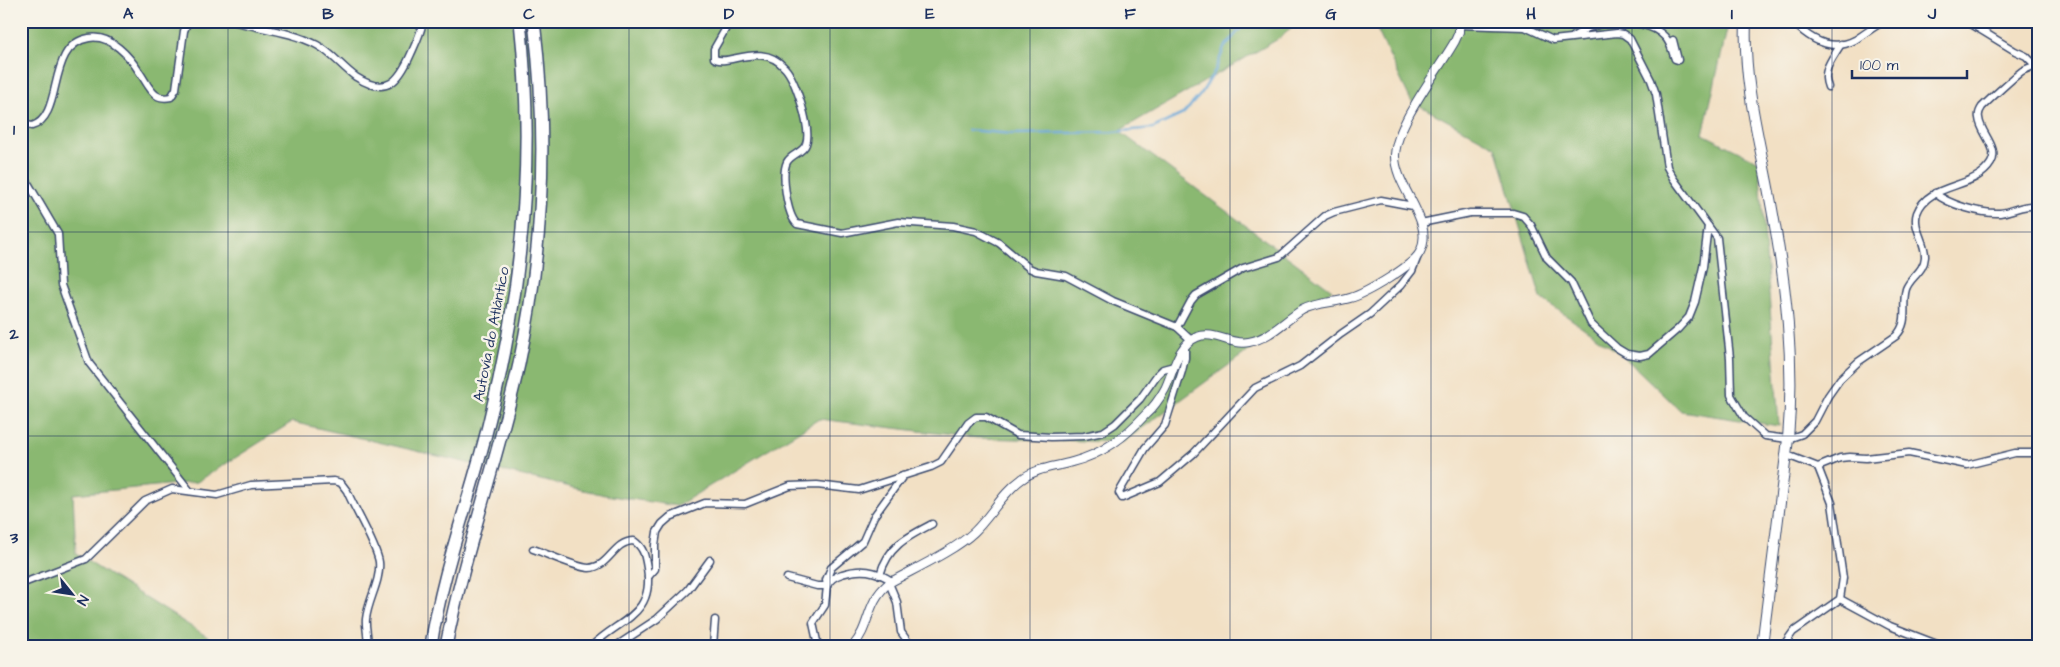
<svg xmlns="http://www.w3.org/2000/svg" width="2060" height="667" font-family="'Architects Daughter',sans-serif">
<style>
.forest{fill:#8ab871;stroke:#527468}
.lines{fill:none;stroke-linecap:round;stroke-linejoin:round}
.stream{stroke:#63a4d7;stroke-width:2.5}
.minor-casing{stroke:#3b4a6d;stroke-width:9}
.tertiary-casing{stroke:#3b4a6d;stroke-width:10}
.primary-casing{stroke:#3b4a6d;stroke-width:12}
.motorway-casing{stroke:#3b4a6d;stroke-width:14}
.minor{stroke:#fff;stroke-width:6}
.tertiary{stroke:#fff;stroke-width:8}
.primary{stroke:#fff;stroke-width:10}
.motorway{stroke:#fff;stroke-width:11}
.grid{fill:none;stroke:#1b2f5e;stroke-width:1;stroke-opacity:0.55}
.labels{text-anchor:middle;stroke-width:5;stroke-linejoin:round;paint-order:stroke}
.street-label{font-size:15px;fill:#1b2f5e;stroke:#f7f3e8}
.neatline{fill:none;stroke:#1b2f5e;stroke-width:2}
.grid-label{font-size:16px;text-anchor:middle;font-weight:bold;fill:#1b2f5e}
</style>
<rect width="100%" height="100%" fill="#f7f3e8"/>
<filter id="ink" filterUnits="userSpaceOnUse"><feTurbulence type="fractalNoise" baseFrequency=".02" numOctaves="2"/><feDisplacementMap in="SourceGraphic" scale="10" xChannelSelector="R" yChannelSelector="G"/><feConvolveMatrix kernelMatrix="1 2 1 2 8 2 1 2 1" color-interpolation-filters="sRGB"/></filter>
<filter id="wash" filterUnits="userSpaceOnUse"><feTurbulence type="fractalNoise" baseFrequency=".0096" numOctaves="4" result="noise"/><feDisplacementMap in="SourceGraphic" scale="20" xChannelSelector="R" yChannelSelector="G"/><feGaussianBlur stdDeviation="1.12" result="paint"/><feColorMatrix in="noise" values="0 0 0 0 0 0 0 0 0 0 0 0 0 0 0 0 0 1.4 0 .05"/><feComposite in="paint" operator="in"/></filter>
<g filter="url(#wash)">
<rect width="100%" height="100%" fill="#f2e0c4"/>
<g class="forest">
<polygon points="21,21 1301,21 1278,39 1119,131 1332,290 1123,442 977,438 819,419 677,506 605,495 292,422 197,482 73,494 76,554 222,646 21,646"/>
<polygon points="1373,21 1729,21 1703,134 1759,162 1779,426 1681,411 1622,355 1541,298 1496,147 1411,101"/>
</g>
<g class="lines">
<polyline class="stream" points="968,130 1013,134 1113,132 1153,128 1183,114 1201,94 1215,71 1224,48 1247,21"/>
</g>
</g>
<g filter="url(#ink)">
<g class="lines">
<g class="minor-casing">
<g id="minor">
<path d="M232 21C260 29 291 31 317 45 332 53 342 67 356 77 387 97 399 81 411 54 416 43 421 33 423 21"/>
<path d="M730 21 714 49V58C726 68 761 40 785 68 795 79 812 129 806 144 803 153 791 154 787 162 781 174 787 215 797 224L842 233 898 222 953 226 976 231 999 243 1029 268 1036 271 1066 276 1113 301 1177 327 1191 340"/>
<path d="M1612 21C1629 22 1653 23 1665 37 1671 43 1672 52 1675 59L1678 60 1673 40"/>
<path d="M1792 21C1808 38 1830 53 1855 40 1865 34 1874 26 1885 21"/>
<polyline points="1966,21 2015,51 2026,56 2039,69"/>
<path d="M1460 25 1525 27 1553 40 1617 33 1623 34 1630 39 1651 80 1656 94 1667 167 1673 178 1717 238 1730 358 1731 395 1744 417 1765 436 1788 439 1802 434 1815 421 1828 396 1840 379 1858 362 1896 336C1910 321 1901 306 1906 289 1910 277 1924 272 1925 257 1926 242 1912 228 1917 213 1928 182 1975 190 1991 163 2000 148 1980 133 1979 118 1978 114 1980 110 1982 107 1990 99 2013 78 2022 71 2026 69 2031 67 2036 65"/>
<polyline points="1574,36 1588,28 1611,21"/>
<path d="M1828 87C1821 70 1833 58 1841 44"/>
<path d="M21 124 32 126C65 116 45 45 89 38 111 34 130 57 140 73 145 80 149 90 156 95 160 98 166 98 171 97L176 89 184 31 188 21"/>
<polyline points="21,171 58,234 61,285 89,363 190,491"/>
<path d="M1935 193C1949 205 1982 214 2000 213 2012 212 2027 202 2039 208"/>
<polyline points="1421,223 1470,213 1513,213 1523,216 1531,225 1547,258 1571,282 1591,324 1617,348 1627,354 1640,356 1649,354 1678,329 1689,317 1695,302 1703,267 1708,226"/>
<polyline points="1177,327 1191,301 1196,295 1243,268 1279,257 1325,216 1334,212 1381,200 1413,206"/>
<polyline points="1185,347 1185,358 1182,371 1165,425 1145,448 1121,489 1119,493 1122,498 1160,482 1193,454 1255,388 1300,366 1341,334 1370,314 1401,285 1412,271 1418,256"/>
<polyline points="1818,467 1840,458 1850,457 1866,458 1909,453 1967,465 2015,453 2039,453"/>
<path d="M533 549C545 553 577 568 589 568 610 567 613 541 634 541 644 548 645 556 647 568 655 616 619 619 592 646"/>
<path d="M880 575C888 546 907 537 932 524"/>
<polyline points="648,577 655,569 655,545 657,532 662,524 670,517 705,503 745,504 790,486 817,485 859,490 931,467 941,462 968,423 976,417 986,417 1018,435 1051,437 1084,436 1103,432 1115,424 1140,399 1157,375 1163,369 1174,366"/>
<polyline points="787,578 817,586 827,586"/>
<polyline points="889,583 897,602 901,632 911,646"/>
<path d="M21 584 86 559 145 501 172 489 217 495 251 485 334 481 341 483 347 491C354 508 377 546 379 562 381 581 368 600 366 619 365 628 369 637 367 646"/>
<path d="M827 586C830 579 835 576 842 574 861 568 875 570 892 581"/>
<polyline points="1840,599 1890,626 1942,646"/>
<polyline points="616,646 657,619 688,590 710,560"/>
<polyline points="713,646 715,620"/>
<polyline points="818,646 813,623 825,605 827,586 826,580 831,568 863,541 874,516 903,476"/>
<polyline points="1783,646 1793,632 1840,599 1843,578 1832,503 1818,467 1787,455"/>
</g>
</g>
<g class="tertiary-casing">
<g id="tertiary">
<polyline points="791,646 813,646"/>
<path d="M853 646C871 626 865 603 889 583 914 569 954 551 974 532 991 516 1002 493 1022 479 1036 468 1055 467 1072 462 1103 454 1125 437 1146 414 1154 407 1160 398 1165 389 1173 373 1177 345 1197 337 1214 330 1231 346 1249 342 1270 338 1284 321 1302 310 1317 302 1334 303 1350 298 1365 294 1413 266 1420 252 1436 221 1394 187 1395 155 1397 122 1438 71 1455 41L1459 32V21"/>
</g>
</g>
<g class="primary-casing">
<path id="primary" d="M1746 21C1743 86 1761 145 1772 209 1786 285 1795 361 1788 439L1762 646"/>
</g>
<g class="motorway-casing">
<g id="motorway">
<path d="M431 646C442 571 470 499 488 426 522 293 535 158 520 21"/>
<path d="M446 646C465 550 498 459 519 364 543 252 548 135 534 21"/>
</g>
</g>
<use href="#minor" class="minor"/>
<use href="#tertiary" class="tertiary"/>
<use href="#primary" class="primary"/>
<use href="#motorway" class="motorway"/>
</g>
</g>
<path class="grid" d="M228 21V646M428 21V646M629 21V646M830 21V646M1030 21V646M1230 21V646M1431 21V646M1632 21V646M1832 21V646M21 232H2039M21 436H2039"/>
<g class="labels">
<g class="street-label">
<text transform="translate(491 334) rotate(-79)" y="5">Autovía do Atlántico</text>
</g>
</g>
<rect width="2060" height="667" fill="none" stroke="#f7f3e8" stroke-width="55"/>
<g transform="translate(72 594) rotate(120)" stroke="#f7f3e8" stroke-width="4" paint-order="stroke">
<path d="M0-4L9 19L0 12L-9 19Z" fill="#1b2f5e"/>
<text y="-8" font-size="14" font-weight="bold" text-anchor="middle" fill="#1b2f5e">N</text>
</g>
<path d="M1852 70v8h115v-8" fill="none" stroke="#1b2f5e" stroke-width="2.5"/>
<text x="1860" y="70" font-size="15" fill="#1b2f5e" stroke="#f7f3e8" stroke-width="4" paint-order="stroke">100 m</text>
<rect x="28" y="28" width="2004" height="612" class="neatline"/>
<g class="grid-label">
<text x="128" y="19">A</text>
<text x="328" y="19">B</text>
<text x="529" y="19">C</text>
<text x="729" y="19">D</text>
<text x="930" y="19">E</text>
<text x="1130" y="19">F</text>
<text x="1331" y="19">G</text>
<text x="1531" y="19">H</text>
<text x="1732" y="19">I</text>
<text x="1932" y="19">J</text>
<text x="14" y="135">1</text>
<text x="14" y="339">2</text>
<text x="14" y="543">3</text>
</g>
</svg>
